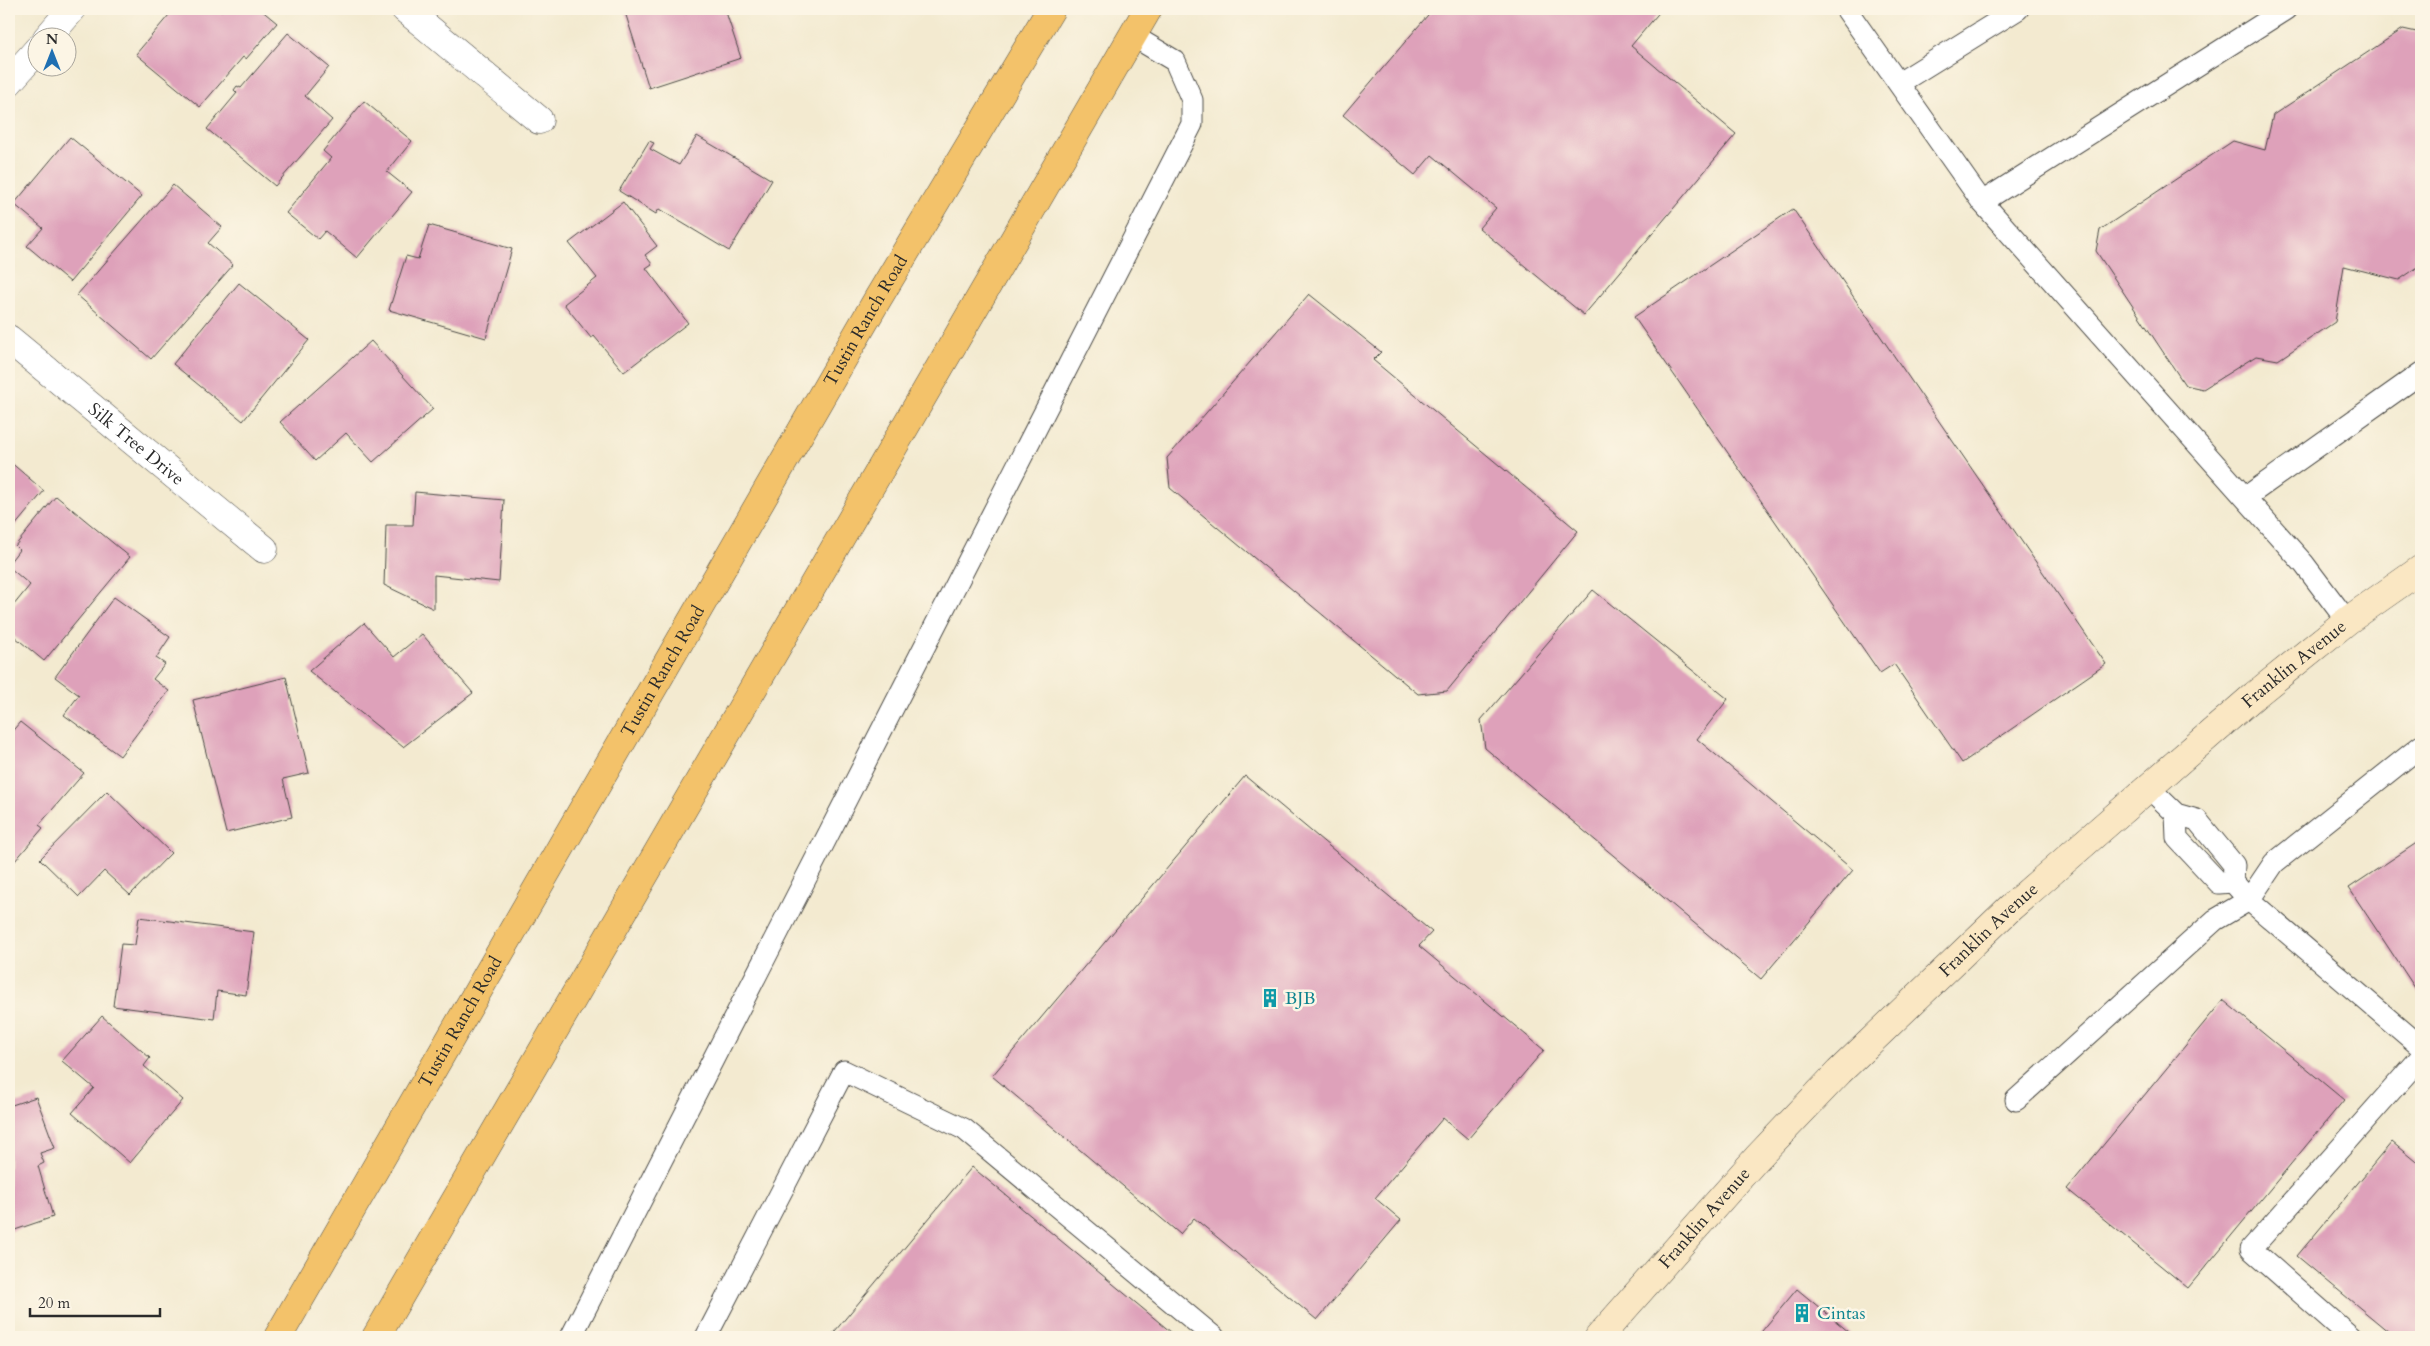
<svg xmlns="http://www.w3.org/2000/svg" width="2430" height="1346" font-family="Cardo,serif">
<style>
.building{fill:#dea1ba}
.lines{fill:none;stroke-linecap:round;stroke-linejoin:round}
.lane-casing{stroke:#494844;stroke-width:23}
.street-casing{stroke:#494844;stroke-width:29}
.secondary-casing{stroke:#494844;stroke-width:29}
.primary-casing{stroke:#494844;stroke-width:29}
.lane{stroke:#fff;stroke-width:21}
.street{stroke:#fff;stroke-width:28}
.secondary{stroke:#fae7c3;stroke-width:28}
.primary{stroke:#f3c26a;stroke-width:28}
.labels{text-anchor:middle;stroke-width:5;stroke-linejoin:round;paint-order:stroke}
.street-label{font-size:18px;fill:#2b2b2b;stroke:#fcf5e5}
.culture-label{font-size:18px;fill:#0d838f;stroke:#fcf5e5;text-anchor:start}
</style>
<rect width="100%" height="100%" fill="#fcf5e5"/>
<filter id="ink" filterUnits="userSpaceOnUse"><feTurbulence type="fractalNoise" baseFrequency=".02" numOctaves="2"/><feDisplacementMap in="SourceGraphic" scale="10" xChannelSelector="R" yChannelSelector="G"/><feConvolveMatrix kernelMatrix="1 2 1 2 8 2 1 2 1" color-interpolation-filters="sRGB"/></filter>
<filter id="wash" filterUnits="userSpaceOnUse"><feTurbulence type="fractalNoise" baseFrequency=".0096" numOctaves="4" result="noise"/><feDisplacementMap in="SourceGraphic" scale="20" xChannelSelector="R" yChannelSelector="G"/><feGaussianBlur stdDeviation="1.12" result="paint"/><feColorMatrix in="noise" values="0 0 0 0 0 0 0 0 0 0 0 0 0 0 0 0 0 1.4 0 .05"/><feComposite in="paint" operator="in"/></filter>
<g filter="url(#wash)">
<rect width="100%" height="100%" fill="#f3ead0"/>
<g id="blocks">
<g class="building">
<polygon points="174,9 219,9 222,11 223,9 260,9 277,23 246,59 243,57 200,107 136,54"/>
<polygon points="624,9 725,9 741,58 649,88"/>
<polygon points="1433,9 1662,9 1631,46 1736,134 1584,315 1479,228 1496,208 1432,155 1415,175 1343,115"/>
<polygon points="2403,29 2421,33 2421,265 2399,280 2344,266 2335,322 2278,360 2256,356 2203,389 2185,385 2096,251 2100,230 2233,141 2265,150 2273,115"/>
<polygon points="288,33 329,67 305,96 332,120 275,186 207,129 237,93 234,90 237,86 241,88"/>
<polygon points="364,101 412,141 387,172 412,192 357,258 325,231 318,239 286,213 331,158 323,151"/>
<polygon points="697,136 772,180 729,251 659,209 656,214 619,191 649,141 654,143 650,149 679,165"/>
<polygon points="70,137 142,196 70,282 27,246 43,228 14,204"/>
<polygon points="173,185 222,227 208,243 233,265 151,359 77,295"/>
<polygon points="623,202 657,246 645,255 652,264 646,268 688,323 624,372 594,336 591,338 564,304 597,278 569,243"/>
<polygon points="1793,209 2106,664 1962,763 1894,664 1880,673 1634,317"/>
<polygon points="429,225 512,249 486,338 389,310 406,256 418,259"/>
<polygon points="239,283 309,340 243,421 173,364"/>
<polygon points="1309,294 1381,352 1373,360 1578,531 1447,691 1418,694 1170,488 1167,458"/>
<polygon points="371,341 433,409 373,462 346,433 315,461 280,422"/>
<polygon points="9,461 44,491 9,533"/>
<polygon points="415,492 504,500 499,582 434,575 434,609 384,585 386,525 413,525"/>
<polygon points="56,496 130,557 44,661 9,632 9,611 30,585 9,567 9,563 19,550 15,546"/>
<polygon points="1593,590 1728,699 1697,739 1853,870 1761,979 1485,748 1481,720"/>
<polygon points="114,597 170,637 156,658 165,664 153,679 169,691 120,756 64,715 79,695 55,677"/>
<polygon points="364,623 394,657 422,634 473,693 403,747 309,671"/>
<polygon points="286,677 309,773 283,779 292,817 226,833 193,700"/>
<polygon points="20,722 84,773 39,825 43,828 9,868 9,735"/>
<polygon points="1245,776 1432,932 1419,946 1544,1050 1468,1139 1443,1118 1375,1198 1401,1220 1317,1320 1194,1218 1180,1234 992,1076"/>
<polygon points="107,791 171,853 130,895 104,871 79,897 40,859"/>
<polygon points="2421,840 2421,997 2349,888"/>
<polygon points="139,917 254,932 246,995 217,991 214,1019 113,1006 121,944 135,945"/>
<polygon points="2223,1000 2344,1100 2188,1288 2067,1189"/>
<polygon points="102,1016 150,1058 144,1066 183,1100 130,1163 72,1113 94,1088 62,1061"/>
<polygon points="36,1097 55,1148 40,1153 44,1163 38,1166 53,1217 9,1232 9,1106"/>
<polygon points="2392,1142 2421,1166 2421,1337 2395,1337 2297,1256"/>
<polygon points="972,1167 1177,1337 830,1337"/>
<polygon points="1797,1289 1855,1337 1757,1337"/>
</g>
</g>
</g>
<g filter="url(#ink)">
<use href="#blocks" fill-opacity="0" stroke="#494844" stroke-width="1"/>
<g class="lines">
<g class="lane-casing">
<g id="lane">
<polyline points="1846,9 1982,202"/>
<polyline points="2286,9 1982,202 2304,564 2347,621"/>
<polyline points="1899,83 2018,9"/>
<polyline points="2246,497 2421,373"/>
<polyline points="2149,788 2176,814 2197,820 2234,865 2233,882 2249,900 2421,1047"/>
<polyline points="2176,814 2177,838 2219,883 2233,882"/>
<polyline points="2016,1100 2215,920 2249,900 2274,863 2421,746"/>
<polyline points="571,1337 1192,124 1192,100 1175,61 1133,36"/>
<polyline points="706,1337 844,1071 964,1129 1214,1337"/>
<polyline points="2351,1337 2251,1249 2421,1057"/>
</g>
</g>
<g class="street-casing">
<g id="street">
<polyline points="405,9 539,120"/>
<polyline points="47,38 72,9"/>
<polyline points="9,82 38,49"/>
<path id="s1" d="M9 339 264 549"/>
</g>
</g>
<g class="secondary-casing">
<g id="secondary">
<path id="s2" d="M1599 1337 1757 1158 1839 1072 2010 908 2255 695 2347 621 2421 569"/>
</g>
</g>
<g class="primary-casing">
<g id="primary">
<path id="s3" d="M278 1337 877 300 1051 9"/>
<polyline points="376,1337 1148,9"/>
</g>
</g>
<use href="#lane" class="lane"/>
<use href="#street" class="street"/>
<use href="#secondary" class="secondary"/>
<use href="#primary" class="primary"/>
</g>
</g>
<defs>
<g id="building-bare" transform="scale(1.5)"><path d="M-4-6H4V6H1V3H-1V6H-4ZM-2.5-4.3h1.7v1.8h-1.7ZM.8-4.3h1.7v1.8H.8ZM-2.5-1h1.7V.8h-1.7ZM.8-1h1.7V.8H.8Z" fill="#0f9aa8" stroke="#fcf5e5" stroke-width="2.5" paint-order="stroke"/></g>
</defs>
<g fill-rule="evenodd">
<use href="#building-bare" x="1270" y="998"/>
<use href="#building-bare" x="1802" y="1313"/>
</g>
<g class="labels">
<g class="street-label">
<text dy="6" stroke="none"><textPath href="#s3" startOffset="1174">Tustin Ranch Road</textPath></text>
<text dy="6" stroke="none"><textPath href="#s1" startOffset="165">Silk Tree Drive</textPath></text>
<text dy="6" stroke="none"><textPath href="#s2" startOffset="969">Franklin Avenue</textPath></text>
<text dy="6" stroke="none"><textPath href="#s3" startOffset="769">Tustin Ranch Road</textPath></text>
<text dy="6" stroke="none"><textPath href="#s2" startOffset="564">Franklin Avenue</textPath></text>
<text dy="6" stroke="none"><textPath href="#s3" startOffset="364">Tustin Ranch Road</textPath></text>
<text dy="6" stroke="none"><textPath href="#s2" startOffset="159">Franklin Avenue</textPath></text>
</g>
<g class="culture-label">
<text x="1285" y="1004">BJB</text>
<text x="1817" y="1319">Cintas</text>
</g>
</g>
<rect width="2430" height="1346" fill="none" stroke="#fcf5e5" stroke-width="30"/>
<g transform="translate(52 52)"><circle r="24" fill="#fcf5e5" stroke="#a8a49b"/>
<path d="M0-4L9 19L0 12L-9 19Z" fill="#1f6fb2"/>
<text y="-8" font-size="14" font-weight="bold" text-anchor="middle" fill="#2b2b2b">N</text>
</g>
<path d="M30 1308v8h130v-8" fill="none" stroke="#2b2b2b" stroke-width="2.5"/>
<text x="38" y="1308" font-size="15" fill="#2b2b2b" stroke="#fcf5e5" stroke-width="4" paint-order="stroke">20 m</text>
</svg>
